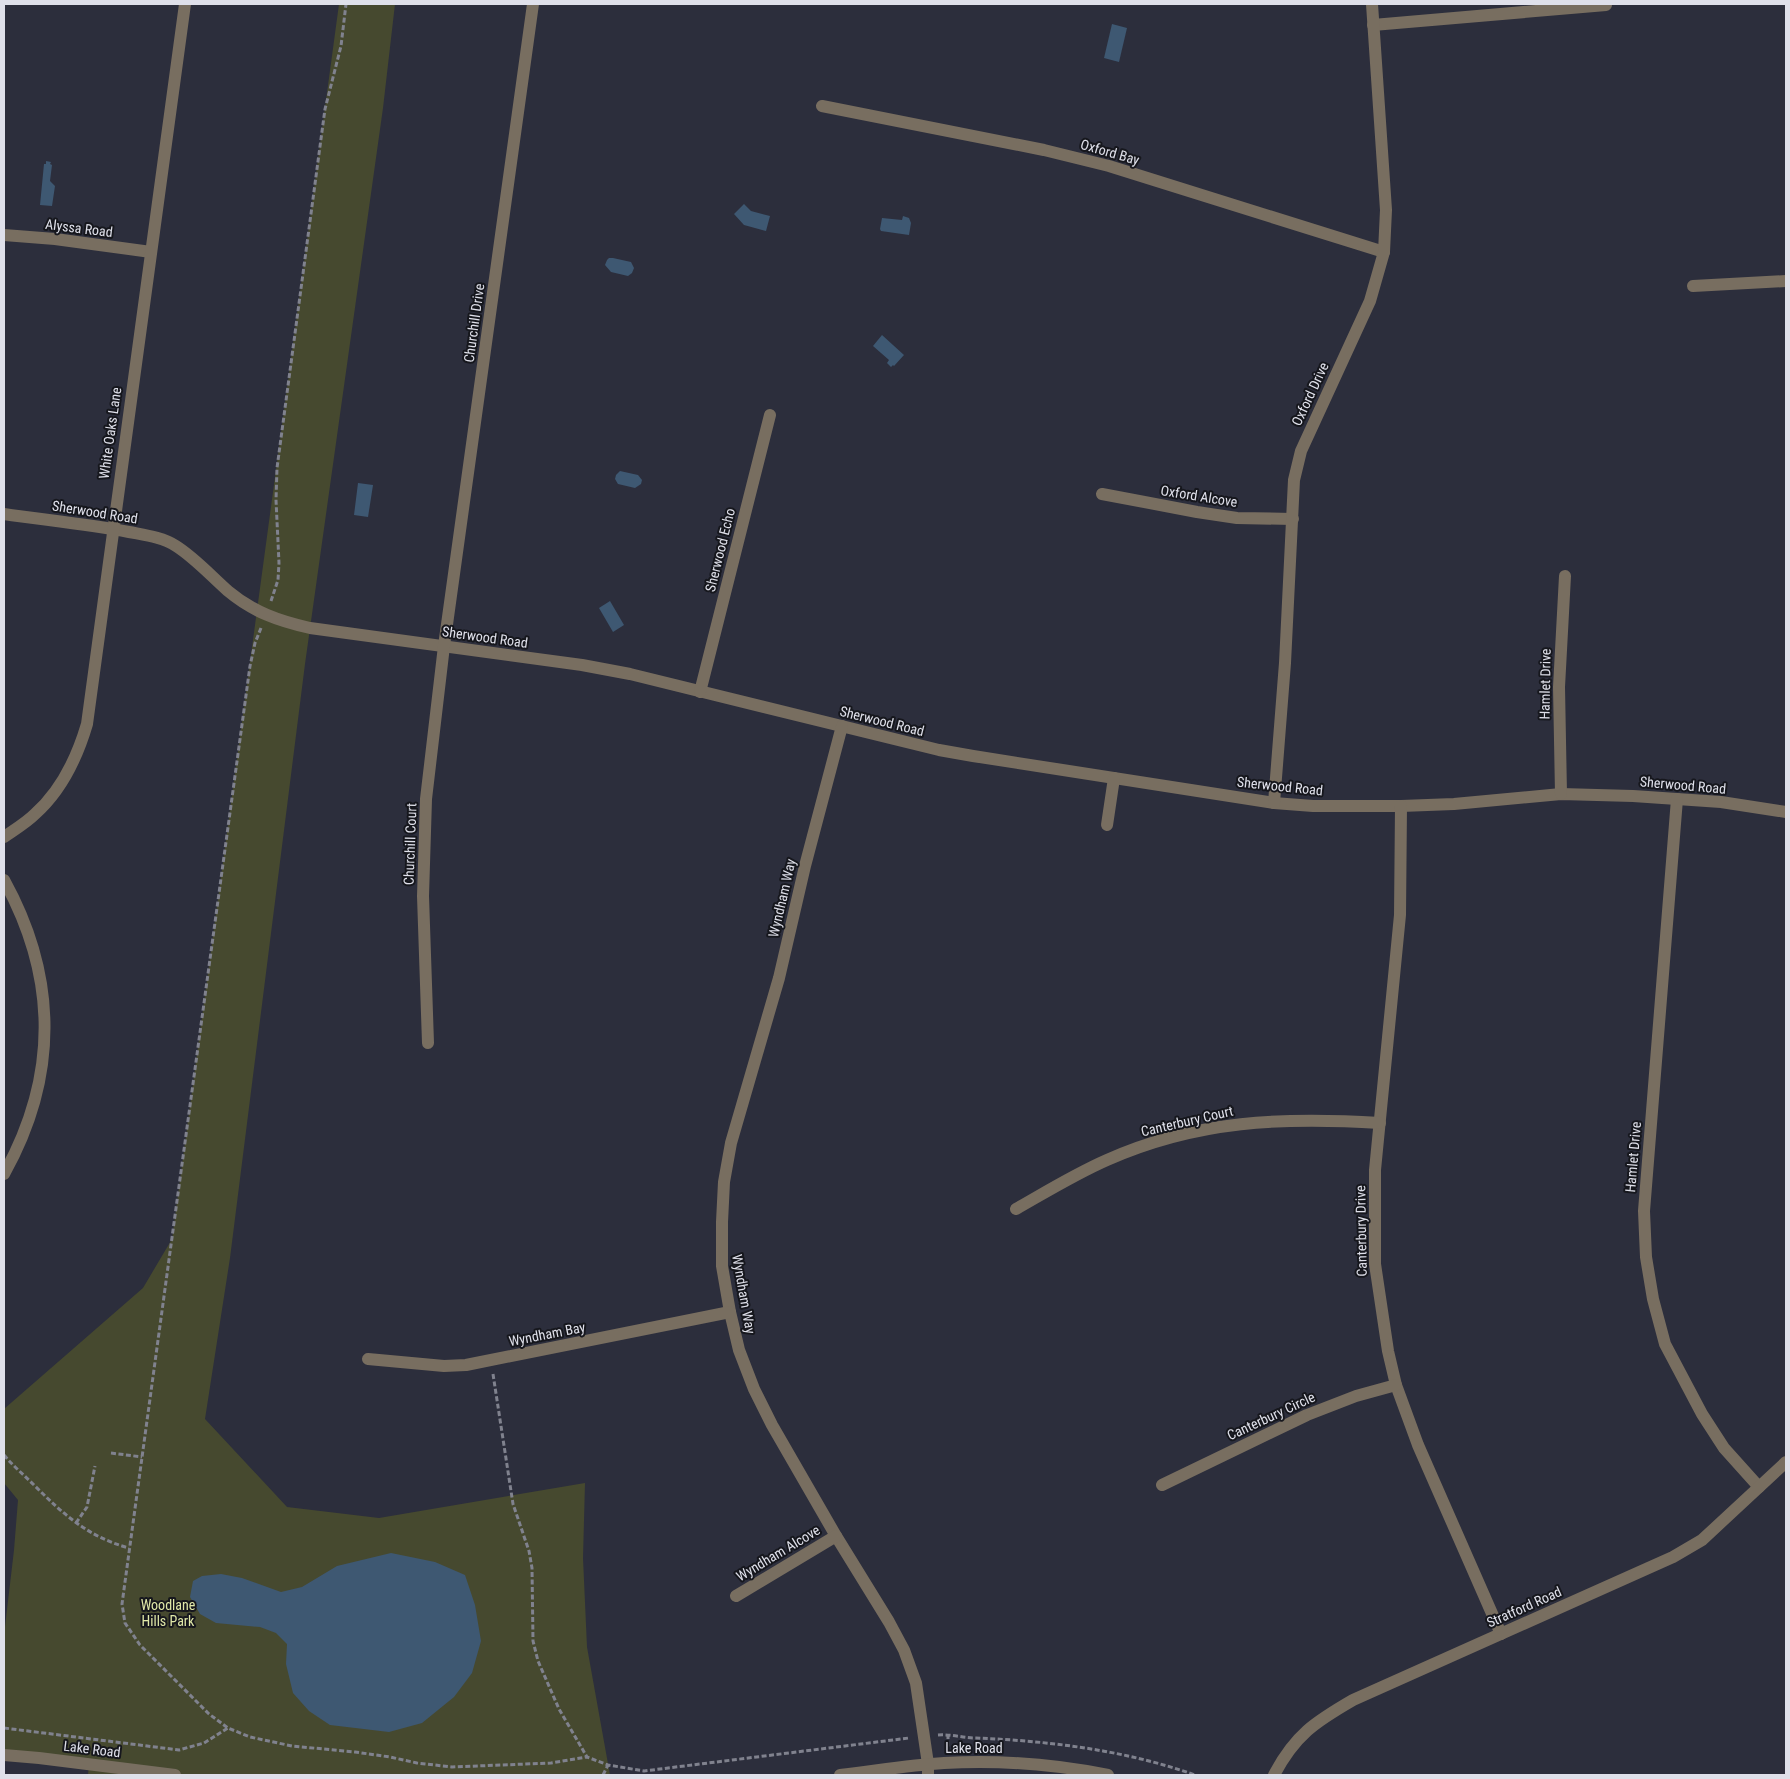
<svg xmlns="http://www.w3.org/2000/svg" width="1790" height="1779" font-family="'Roboto Condensed',sans-serif">
<style>
.green{fill:#46492f}
.water{fill:#3e5872}
.lines{fill:none;stroke-linecap:round;stroke-linejoin:round}
.path{stroke:#80828e;stroke-width:3;stroke-dasharray:5 2.5;stroke-linecap:butt}
.minor{stroke:#786e60;stroke-width:12}
.labels{text-anchor:middle;stroke-width:4;stroke-linejoin:round;paint-order:stroke}
.street-label{font-size:14px;fill:#dfe0ea;stroke:#16171d}
.park-label{font-size:14px;fill:#e0e8a8;stroke:#16171d}
</style>
<rect width="100%" height="100%" fill="#2c2e3c"/>
<polygon class="green" points="339,4 395,4 383,108 305,664 230,1258 205,1419 287,1507 379,1518 585,1483 583,1558 587,1647 610,1775 88,1775 89,1764 4,1755 4,1635 14,1550 18,1500 4,1483 4,1409 143,1288 172,1239"/>
<g class="water">
<polygon points="1112,24 1127,28 1119,62 1104,58"/>
<polygon points="46,161 51,162 50,164 52,165 50,181 55,186 52,206 40,205 44,164 46,164"/>
<polygon points="744,204 751,211 770,216 766,231 744,225 734,214"/>
<polygon points="903,216 909,218 911,223 909,235 881,231 880,229 882,218 902,220"/>
<polygon points="609,258 613,258 631,262 634,268 632,273 628,276 611,272 605,265 607,260"/>
<polygon points="882,335 904,355 894,366 893,365 891,367 887,363 889,360 873,346"/>
<polygon points="620,471 638,475 642,480 641,484 635,488 618,484 615,479 616,475"/>
<polygon points="358,483 373,485 368,517 354,515"/>
<polygon points="610,601 624,625 613,632 599,608"/>
<polygon points="391,1553 435,1562 465,1575 475,1605 481,1641 472,1673 454,1697 422,1723 389,1732 330,1725 309,1711 293,1693 286,1664 287,1644 276,1633 260,1627 216,1623 200,1614 190,1597 193,1581 202,1576 221,1574 242,1578 281,1592 302,1587 337,1566"/>
</g>
<g class="lines">
<g class="path">
<polyline points="271,601 278,580 279,563 276,500 277,468 325,109 341,46 346,4"/>
<polyline points="261,628 255,643 250,666 122,1604 125,1623 140,1645 209,1714 228,1728 250,1737 292,1746 355,1752 390,1757 417,1763 452,1767 551,1763 587,1757"/>
<polyline points="493,1374 513,1504 529,1551 532,1568 533,1641 538,1661 559,1709 587,1757 608,1765 644,1771 909,1738"/>
<polyline points="111,1453 142,1457"/>
<path d="M4 1455C13 1466 24 1475 34 1485 63 1514 88 1537 129 1548"/>
<polyline points="76,1523 87,1507 95,1466"/>
<polyline points="4,1728 179,1750 204,1743 228,1728"/>
<polyline points="948,1734 948,1749"/>
<path d="M938 1735C951 1734 963 1738 976 1738 1049 1741 1125 1750 1195 1775"/>
<polyline points="603,1775 608,1765"/>
</g>
<g class="minor">
<polyline points="1373,25 1606,5"/>
<polyline points="822,106 1044,150 1109,166 1384,252"/>
<polyline points="4,235 55,239 151,252"/>
<polyline points="1693,286 1786,281"/>
<polyline points="1102,494 1197,512 1237,518 1293,519"/>
<path d="M4 514C45 520 87 524 129 532 144 535 162 537 176 546 195 558 211 576 228 591 253 612 279 621 310 628L582 665 630 674 939 750 973 756 1274 803 1313 806H1401L1454 804 1561 794 1633 796 1721 802 1786 812"/>
<polyline points="700,692 770,415"/>
<polyline points="842,726 805,866 779,978 731,1143 724,1182 722,1222 722,1266 730,1312 739,1350 754,1389 772,1425 836,1536 889,1622 904,1650 916,1683 928,1764 928,1775"/>
<polyline points="1561,794 1559,687 1565,576"/>
<polyline points="1677,799 1644,1211 1646,1257 1653,1299 1665,1344 1702,1414 1724,1448 1759,1487"/>
<polyline points="1274,803 1285,663 1294,480 1301,451 1370,301 1384,252 1386,210 1372,4"/>
<polyline points="1401,806 1400,915 1375,1170 1375,1264 1388,1351 1396,1385 1418,1445 1501,1634"/>
<polyline points="1107,825 1114,778"/>
<path d="M4 837C14 830 26 823 35 814 62 790 77 758 87 724L185 4"/>
<path d="M4 880C58 978 58 1077 4 1174"/>
<polyline points="428,1043 423,896 426,799 444,646 533,4"/>
<path d="M1016 1209C1046 1192 1075 1174 1107 1160 1197 1120 1283 1117 1380 1123"/>
<polyline points="368,1359 444,1366 466,1365 730,1312"/>
<polyline points="1162,1485 1307,1415 1356,1396 1396,1385"/>
<polyline points="736,1596 836,1536"/>
<polyline points="4,1755 39,1758 175,1775"/>
<path d="M840 1775C875 1771 909 1765 944 1763 999 1760 1054 1764 1108 1775"/>
<path d="M1274 1775C1295 1735 1315 1722 1353 1700L1673 1557 1702 1540 1786 1462"/>
</g>
</g>
<g class="labels">
<g class="street-label">
<text transform="translate(1110 152) rotate(16)" y="5">Oxford Bay</text>
<text transform="translate(79 228) rotate(7)" y="5">Alyssa Road</text>
<text transform="translate(474 323) rotate(-82)" y="5">Churchill Drive</text>
<text transform="translate(1310 394) rotate(-65)" y="5">Oxford Drive</text>
<text transform="translate(110 433) rotate(-82)" y="5">White Oaks Lane</text>
<text transform="translate(1199 496) rotate(9)" y="5">Oxford Alcove</text>
<text transform="translate(95 512) rotate(9)" y="5">Sherwood Road</text>
<text transform="translate(720 550) rotate(-76)" y="5">Sherwood Echo</text>
<text transform="translate(485 637) rotate(8)" y="5">Sherwood Road</text>
<text transform="translate(1545 684) rotate(-89)" y="5">Hamlet Drive</text>
<text transform="translate(882 721) rotate(14)" y="5">Sherwood Road</text>
<text transform="translate(1683 785) rotate(5)" y="5">Sherwood Road</text>
<text transform="translate(1280 786) rotate(6)" y="5">Sherwood Road</text>
<text transform="translate(410 844) rotate(-88)" y="5">Churchill Court</text>
<text transform="translate(782 898) rotate(-77)" y="5">Wyndham Way</text>
<text transform="translate(1187 1121) rotate(-13)" y="5">Canterbury Court</text>
<text transform="translate(1633 1157) rotate(-85)" y="5">Hamlet Drive</text>
<text transform="translate(1361 1231) rotate(-91)" y="5">Canterbury Drive</text>
<text transform="translate(744 1294) rotate(80)" y="5">Wyndham Way</text>
<text transform="translate(547 1334) rotate(-11)" y="5">Wyndham Bay</text>
<text transform="translate(1271 1416) rotate(-25)" y="5">Canterbury Circle</text>
<text transform="translate(778 1553) rotate(-31)" y="5">Wyndham Alcove</text>
<text transform="translate(1524 1607) rotate(-24)" y="5">Stratford Road</text>
<text x="974" y="1753">Lake Road</text>
<text transform="translate(92 1749) rotate(7)" y="5">Lake Road</text>
</g>
<g class="park-label">
<text x="168" y="1610">Woodlane<tspan x="168" dy="16">Hills Park</tspan></text>
</g>
</g>
<rect width="1790" height="1779" fill="none" stroke="#dfe0ea" stroke-width="10"/>
</svg>
